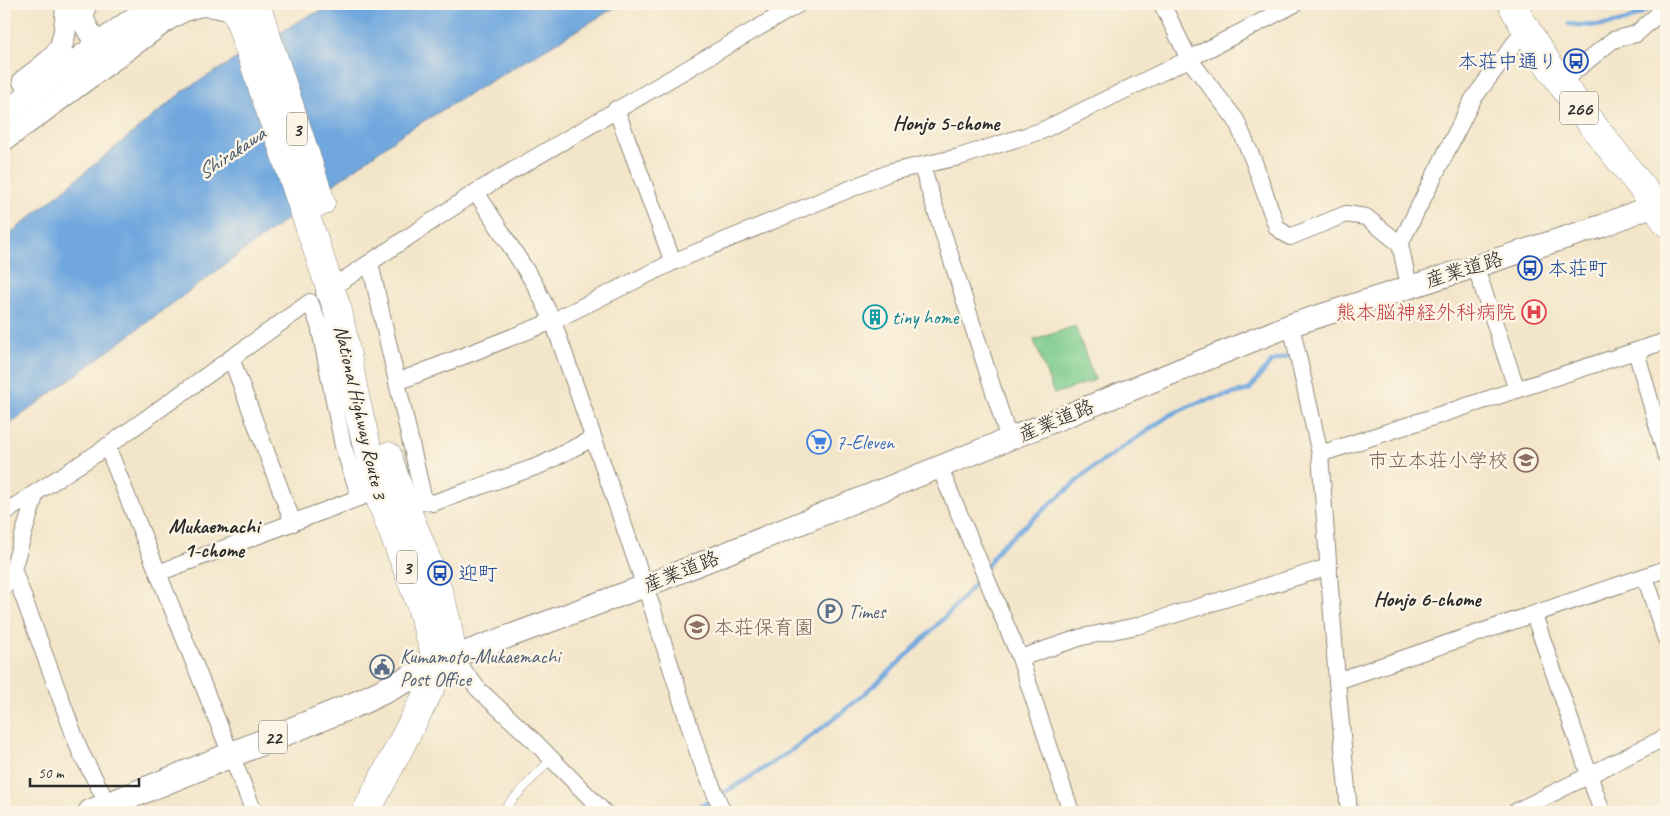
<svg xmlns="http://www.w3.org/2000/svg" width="1670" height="816" font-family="Caveat,'Klee One',sans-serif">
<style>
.green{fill:#7aca8c;stroke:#527a5c}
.water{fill:#6fa7de;stroke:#4d6984}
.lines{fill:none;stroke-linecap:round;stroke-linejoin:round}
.stream{stroke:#6fa7de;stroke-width:4.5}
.lane-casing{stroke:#8f887a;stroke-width:9}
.street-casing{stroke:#8f887a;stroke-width:18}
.secondary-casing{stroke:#8f887a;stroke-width:24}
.primary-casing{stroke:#8f887a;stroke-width:27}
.highway-casing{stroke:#8f887a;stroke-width:29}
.lane{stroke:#fff;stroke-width:8}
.street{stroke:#fff;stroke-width:16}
.secondary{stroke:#fff;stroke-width:22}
.primary{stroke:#fff;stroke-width:25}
.highway{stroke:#fff;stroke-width:28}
.labels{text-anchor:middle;stroke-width:5;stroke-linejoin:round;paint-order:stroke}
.shield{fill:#fcf5e5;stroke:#6a6863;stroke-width:1}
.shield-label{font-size:19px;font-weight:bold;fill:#2b2b2b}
.transit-label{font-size:20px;fill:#164399;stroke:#fcf5e5;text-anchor:start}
.street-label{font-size:20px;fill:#2b2b2b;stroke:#fcf5e5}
.health-label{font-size:20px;fill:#be3a42;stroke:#fcf5e5;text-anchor:end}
.culture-label{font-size:20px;fill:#0d838f;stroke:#fcf5e5;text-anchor:start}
.shop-label{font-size:20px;fill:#366cbe;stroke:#fcf5e5;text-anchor:start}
.education-label{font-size:20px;fill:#785e54;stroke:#fcf5e5;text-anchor:end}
.service-label{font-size:20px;fill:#4e5e75;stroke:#fcf5e5;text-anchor:start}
.neighbourhood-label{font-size:21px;font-weight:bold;fill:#2b2b2b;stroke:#fcf5e5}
.water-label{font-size:21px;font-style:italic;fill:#43566a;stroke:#fcf5e5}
</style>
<rect width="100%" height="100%" fill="#fcf5e5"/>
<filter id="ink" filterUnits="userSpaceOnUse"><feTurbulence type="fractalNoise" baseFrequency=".02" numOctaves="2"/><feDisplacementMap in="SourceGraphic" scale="10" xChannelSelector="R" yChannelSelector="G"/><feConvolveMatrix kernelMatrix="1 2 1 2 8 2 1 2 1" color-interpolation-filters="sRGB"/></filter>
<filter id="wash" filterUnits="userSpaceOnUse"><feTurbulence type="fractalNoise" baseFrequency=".0096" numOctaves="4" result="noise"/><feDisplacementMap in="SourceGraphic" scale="20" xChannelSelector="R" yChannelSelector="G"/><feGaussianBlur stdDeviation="1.12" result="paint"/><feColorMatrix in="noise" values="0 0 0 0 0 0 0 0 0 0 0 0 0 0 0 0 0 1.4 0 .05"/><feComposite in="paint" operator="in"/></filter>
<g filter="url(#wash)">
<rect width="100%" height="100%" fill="#f3e5c9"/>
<polygon class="green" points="1075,326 1095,380 1054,394 1034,340"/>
<polygon class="water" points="338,4 621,4 402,134 4,428 4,239 186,89 306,17"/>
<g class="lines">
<g class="stream">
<path d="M1569 24C1599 28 1631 25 1653 4"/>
<polyline points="986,567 1000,547 1090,470 1170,415 1199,402 1249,390 1271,362 1291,355"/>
<path d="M720 795C796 752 866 698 927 635 945 617 965 598 980 576"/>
<polyline points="688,812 714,799"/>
</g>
</g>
</g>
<g filter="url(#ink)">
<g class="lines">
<g class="lane-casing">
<polyline id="lane" points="501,812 551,759"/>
</g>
<g class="street-casing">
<g id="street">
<polyline points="1162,4 1189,59 1236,120 1254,162 1277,228 1290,237 1346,214 1366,217 1400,244 1409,286"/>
<polyline points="1560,83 1613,40 1636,34 1666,7"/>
<polyline points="616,109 673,262"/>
<polyline points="922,167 1009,439"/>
<polyline points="476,192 534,283 553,321 651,604 699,756 723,812"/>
<polyline points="1400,244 1473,99 1525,29"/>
<polyline points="370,263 424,501 405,508"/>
<polyline points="1475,265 1517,390"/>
<polyline points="324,293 476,192 799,4"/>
<polyline points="1291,325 1320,454 1337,681 1349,812"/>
<polyline points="1636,351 1666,456"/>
<polyline points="231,358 293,523"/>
<polyline points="397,382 553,321 673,262 891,172 959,157 1041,131 1189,59 1295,4"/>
<polyline points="107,446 254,812"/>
<polyline points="1320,454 1666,341"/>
<polyline points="939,466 1020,658 1071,812"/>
<polyline points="424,501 433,503 541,465 593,438"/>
<polyline points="4,513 102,450 310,302 319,325 343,446 360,498"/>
<polyline points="13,569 80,751 112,812"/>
<polyline points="158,573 369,494"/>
<polyline points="1645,577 1666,639"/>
<polyline points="4,588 13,569 36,493"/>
<polyline points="1534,615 1602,812"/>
<polyline points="453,657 478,689 534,741 604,812"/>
<polyline points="1020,658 1082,637 1137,626 1329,567"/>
<polyline points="1337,681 1666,569"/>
<polyline points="1515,812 1666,737"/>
</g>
</g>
<g class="secondary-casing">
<g id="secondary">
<path d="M86 4C77 19 90 32 98 46"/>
<path d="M24 81C63 51 64 53 67 4"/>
<polyline points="4,113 153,4"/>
<path d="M4 140 168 19C195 3 204 2 234 11"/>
<polyline points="453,657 645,586 1291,325 1602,226 1666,200"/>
</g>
</g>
<g class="primary-casing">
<polyline id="primary" points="91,812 361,702 449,659"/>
</g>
<g class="highway-casing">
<g id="highway">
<polyline points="234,4 338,311 356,401 379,496 418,597 434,650 433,683 366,812"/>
<polyline points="256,4 321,202"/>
<path d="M1512 4C1550 77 1605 140 1656 205L1666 222"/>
<path d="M388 456C405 522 457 604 451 672"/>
</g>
</g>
<use href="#lane" class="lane"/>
<use href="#street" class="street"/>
<use href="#secondary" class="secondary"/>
<use href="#primary" class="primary"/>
<use href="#highway" class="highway"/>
</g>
</g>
<defs>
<g id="bus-ring" transform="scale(1.25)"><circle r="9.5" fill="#fcf5e5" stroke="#1a4fb4" stroke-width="1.5"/><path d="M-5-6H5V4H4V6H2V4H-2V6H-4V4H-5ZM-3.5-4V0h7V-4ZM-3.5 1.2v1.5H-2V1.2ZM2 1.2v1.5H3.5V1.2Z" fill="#1a4fb4"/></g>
<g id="hospital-ring" transform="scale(1.25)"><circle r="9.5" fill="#fcf5e5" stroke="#e0444e" stroke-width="1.5"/><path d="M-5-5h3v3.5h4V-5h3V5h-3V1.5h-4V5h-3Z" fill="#e0444e"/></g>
<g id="building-ring" transform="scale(1.25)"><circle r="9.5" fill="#fcf5e5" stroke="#0f9aa8" stroke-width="1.5"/><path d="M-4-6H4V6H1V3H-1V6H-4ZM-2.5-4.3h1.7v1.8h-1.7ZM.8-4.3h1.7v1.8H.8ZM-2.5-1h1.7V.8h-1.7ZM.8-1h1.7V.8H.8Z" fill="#0f9aa8"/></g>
<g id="supermarket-ring" transform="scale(1.25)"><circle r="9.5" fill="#fcf5e5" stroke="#3f7fe0" stroke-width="1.5"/><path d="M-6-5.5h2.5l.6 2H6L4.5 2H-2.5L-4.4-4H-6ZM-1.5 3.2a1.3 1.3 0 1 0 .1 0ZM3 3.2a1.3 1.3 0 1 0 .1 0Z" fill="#3f7fe0"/></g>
<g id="school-ring" transform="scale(1.25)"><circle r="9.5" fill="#fcf5e5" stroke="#8d6e63" stroke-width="1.5"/><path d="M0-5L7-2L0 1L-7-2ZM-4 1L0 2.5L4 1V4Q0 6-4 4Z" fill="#8d6e63"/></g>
<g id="parking-ring" transform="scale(1.25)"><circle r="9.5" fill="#fcf5e5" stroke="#5c6f8a" stroke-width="1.5"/><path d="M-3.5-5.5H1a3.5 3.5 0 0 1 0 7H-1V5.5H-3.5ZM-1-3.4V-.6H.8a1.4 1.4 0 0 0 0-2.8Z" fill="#5c6f8a"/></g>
<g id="civic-ring" transform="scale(1.25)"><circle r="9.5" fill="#fcf5e5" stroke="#5c6f8a" stroke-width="1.5"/><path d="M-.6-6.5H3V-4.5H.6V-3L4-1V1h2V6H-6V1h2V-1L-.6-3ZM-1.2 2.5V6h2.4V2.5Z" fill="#5c6f8a"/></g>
</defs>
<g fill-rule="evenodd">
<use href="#bus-ring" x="1576" y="61"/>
<use href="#bus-ring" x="1530" y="268"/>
<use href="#hospital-ring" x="1534" y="312"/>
<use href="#building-ring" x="875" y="317"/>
<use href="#supermarket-ring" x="819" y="442"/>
<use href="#school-ring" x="1526" y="460"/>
<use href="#bus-ring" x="440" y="573"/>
<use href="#parking-ring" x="830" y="611"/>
<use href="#school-ring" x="697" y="627"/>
<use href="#civic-ring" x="382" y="667"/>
</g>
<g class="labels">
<g class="shield">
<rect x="1560" y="91.5" width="38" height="33" rx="4"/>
<rect x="287" y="112.5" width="20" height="33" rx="4"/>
<rect x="397" y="550.5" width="20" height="33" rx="4"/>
<rect x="259" y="720.5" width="28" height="33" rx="4"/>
</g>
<g class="shield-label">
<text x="1579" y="115">266</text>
<text x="297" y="136">3</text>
<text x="407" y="574">3</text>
<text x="273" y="744">22</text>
</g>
<g class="transit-label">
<text x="1558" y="68" text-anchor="end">本荘中通り</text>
<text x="1548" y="275">本荘町</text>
<text x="458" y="580">迎町</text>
</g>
<g class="street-label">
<text transform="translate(1464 269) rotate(-17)" y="7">産業道路</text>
<text transform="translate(361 412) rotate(77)" y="7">National Highway Route 3</text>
<text transform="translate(1056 420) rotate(-23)" y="7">産業道路</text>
<text transform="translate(681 571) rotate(-22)" y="7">産業道路</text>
</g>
<g class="health-label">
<text x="1516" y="319">熊本脳神経外科病院</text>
</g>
<g class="culture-label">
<text x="892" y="324">tiny home</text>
</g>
<g class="shop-label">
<text x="836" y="449">7-Eleven</text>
</g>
<g class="education-label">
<text x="1508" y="467">市立本荘小学校</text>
<text x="714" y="634" text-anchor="start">本荘保育園</text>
</g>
<g class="service-label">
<text x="848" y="618">Times</text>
<text x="400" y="663">Kumamoto-Mukaemachi<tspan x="400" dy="23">Post Office</tspan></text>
</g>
<g class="neighbourhood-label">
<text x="946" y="130">Honjo 5-chome</text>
<text x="214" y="533">Mukaemachi<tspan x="214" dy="24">1-chome</tspan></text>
<text x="1427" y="606">Honjo 6-chome</text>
</g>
<g class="water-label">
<text transform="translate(231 153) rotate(-34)" y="7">Shirakawa</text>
</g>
</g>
<rect width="1670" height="816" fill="none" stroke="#fcf5e5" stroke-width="20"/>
<path d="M30 778v8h109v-8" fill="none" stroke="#2b2b2b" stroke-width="2.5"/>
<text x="38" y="778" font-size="15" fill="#2b2b2b" stroke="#fcf5e5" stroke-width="4" paint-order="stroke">50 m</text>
</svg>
